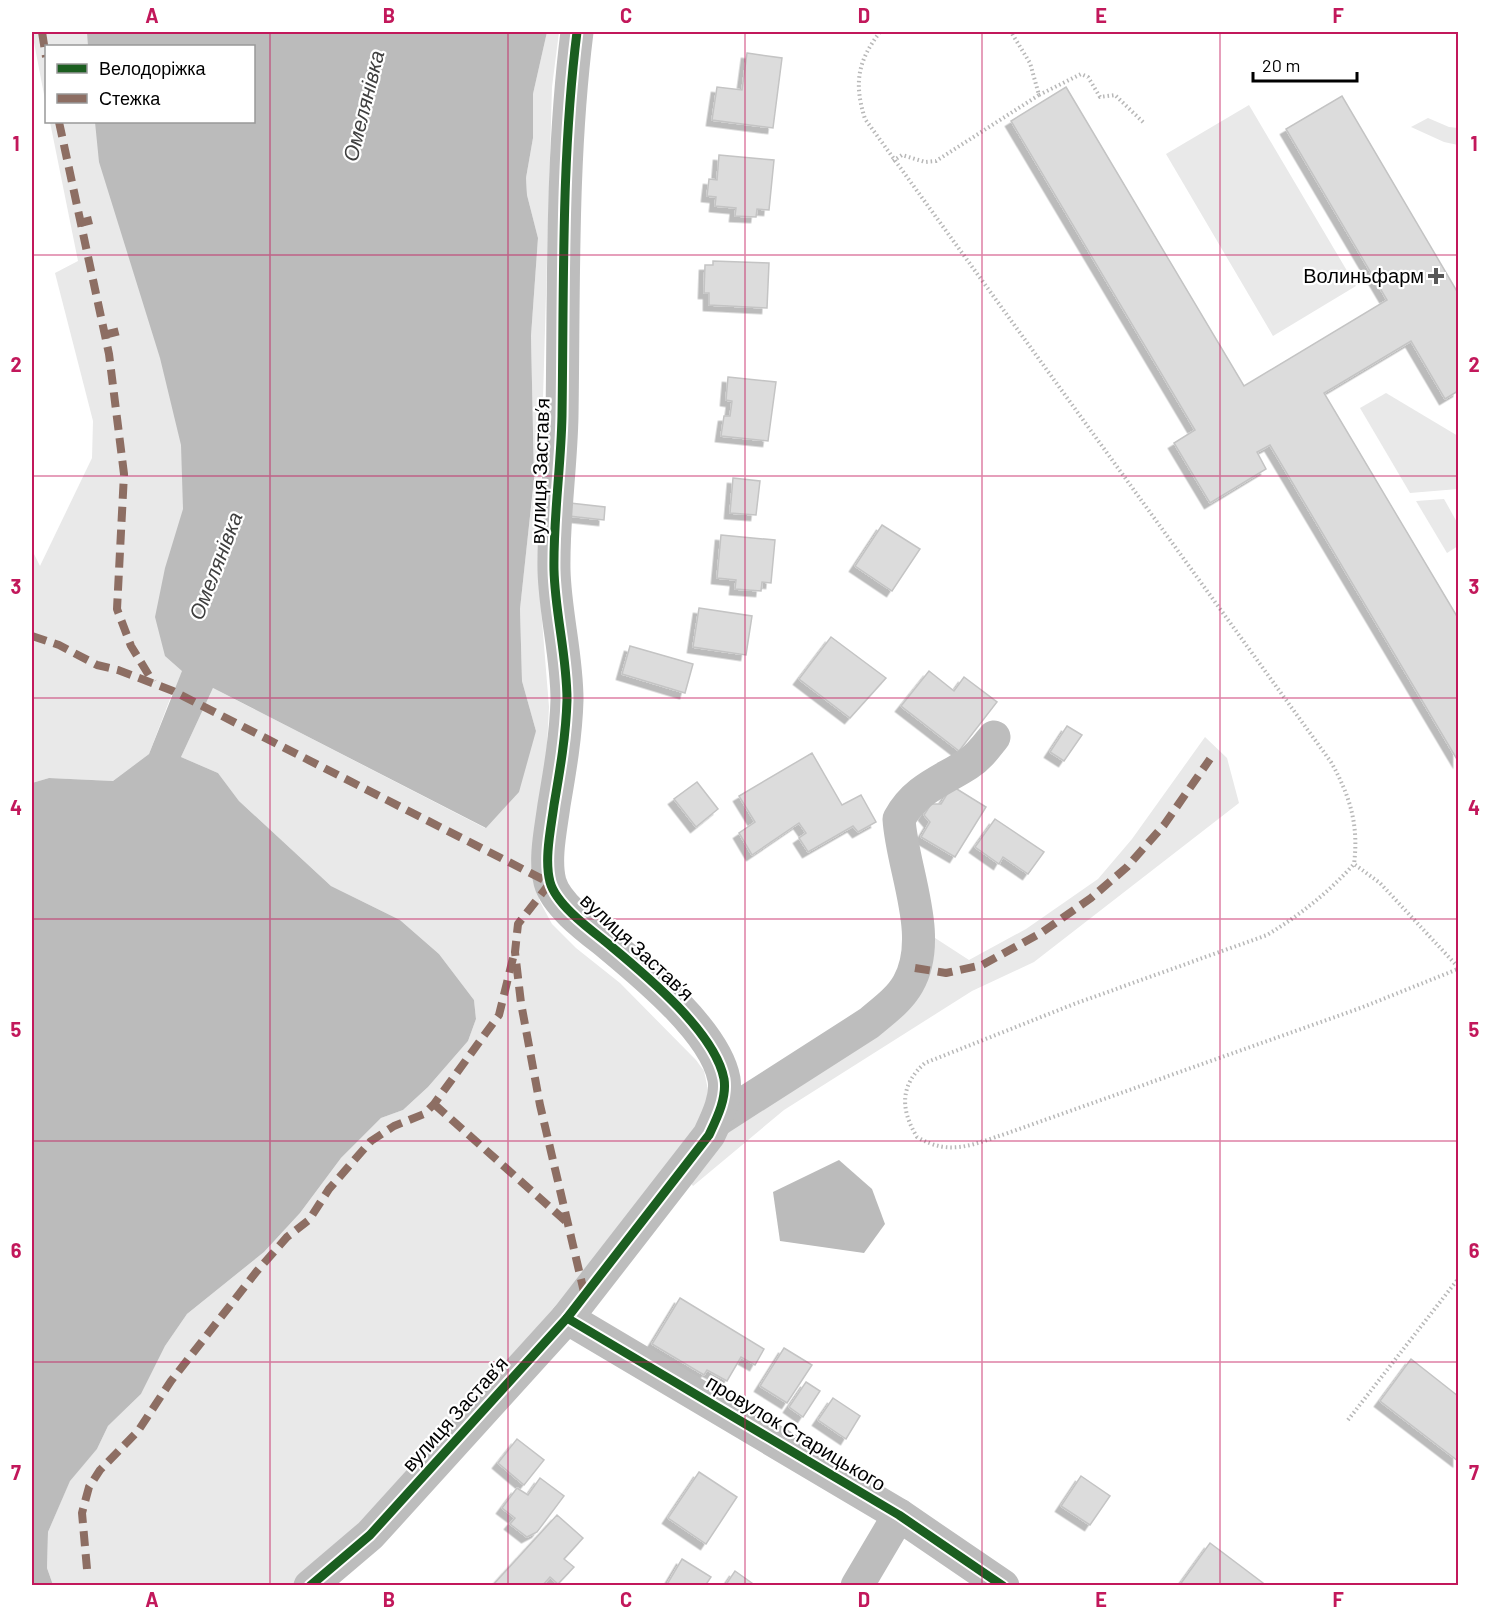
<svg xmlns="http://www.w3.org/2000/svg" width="1490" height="1617" font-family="Barlow,sans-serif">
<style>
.green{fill:#e9e9e9}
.water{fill:#bbb}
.building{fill:#dcdcdc;stroke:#c4c4c4;stroke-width:1.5;filter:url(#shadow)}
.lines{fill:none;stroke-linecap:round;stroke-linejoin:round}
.path{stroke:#b8b8b8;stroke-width:4;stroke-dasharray:1.5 3;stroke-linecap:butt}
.minor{stroke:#bdbdbd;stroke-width:33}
.quiet{stroke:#8d6e63;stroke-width:8;stroke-dasharray:15 8;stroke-linecap:butt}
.cycleway-casing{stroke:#fff;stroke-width:13}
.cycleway{stroke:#1b5e20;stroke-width:9}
.grid{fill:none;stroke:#c2185b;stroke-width:1.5;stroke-opacity:0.55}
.poi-dot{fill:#595959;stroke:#fff;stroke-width:2}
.labels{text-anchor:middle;stroke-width:4.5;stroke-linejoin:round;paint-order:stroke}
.poi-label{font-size:20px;fill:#000;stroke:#fff;text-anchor:end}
.street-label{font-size:20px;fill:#000;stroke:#fff}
.water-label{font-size:21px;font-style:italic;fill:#3f3f3f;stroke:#fff}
.neatline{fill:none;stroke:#c2185b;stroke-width:2}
.grid-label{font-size:20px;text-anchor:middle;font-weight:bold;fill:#c2185b}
</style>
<defs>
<filter id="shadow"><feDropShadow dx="-5.5" dy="5.5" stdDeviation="0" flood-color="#0004"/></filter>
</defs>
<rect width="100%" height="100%" fill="#fff"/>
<g class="green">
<polygon points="32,32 100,32 101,46 46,46 46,105"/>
<polygon points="547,32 559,32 552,87 538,571 549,707 539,900 552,924 576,948 620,983 696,1060 704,1071 707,1085 709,1103 703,1121 554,1321 300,1585 53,1585 47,1568 48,1532 70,1480 97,1449 108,1426 141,1394 165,1346 187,1314 264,1252 300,1213 341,1158 381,1118 403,1110 428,1087 468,1041 476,1019 474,1000 439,954 400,920 331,886 239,801 218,773 181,757 213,688 485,828 536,731 522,681 520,609 534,479 531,336 538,238 527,195 526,178 533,138 533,94"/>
<polygon points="1249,105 1356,286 1273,336 1166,154"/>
<polygon points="1428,118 1449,127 1458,128 1458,145 1444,142 1411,127"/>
<polygon points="50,122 109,122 189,387 191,670 173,691 149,754 113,781 49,778 32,783 32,550 40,566 92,458 93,421 55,273 78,261"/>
<polygon points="1386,393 1458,436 1458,489 1410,493 1360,408"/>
<polygon points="1444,499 1458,524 1458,546 1447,553 1416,501"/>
<polygon points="1205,737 1227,758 1239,803 1034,962 972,991 784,1110 693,1186 685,1175 720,1129 879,1026 932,936 969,960 1026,929 1098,879 1132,839"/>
</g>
<g class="water">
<polygon points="87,32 547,32 533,94 533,138 526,178 527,195 538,238 531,336 534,479 520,609 522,681 536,731 519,792 486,828 213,688 181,757 218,773 239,801 331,886 400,920 439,954 474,1000 476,1019 468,1041 428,1087 403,1110 381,1118 341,1158 300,1213 264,1252 187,1314 165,1346 141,1394 108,1426 97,1449 70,1481 48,1532 47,1568 53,1585 32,1586 32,783 49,778 113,781 149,754 182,671 165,656 155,617 165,568 183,509 181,445 160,358 99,162 95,122 254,122 254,46 88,46"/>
<polygon points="839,1160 872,1189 885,1224 864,1253 780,1241 773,1192"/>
</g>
<g class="building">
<polygon points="747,53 782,58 773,128 712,120 717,87 742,90"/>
<polygon points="1066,87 1244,386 1387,300 1286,129 1342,96 1458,293 1458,391 1445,399 1411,341 1324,393 1458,618 1458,761 1270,445 1257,452 1266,469 1210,503 1174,443 1195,430 1011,121"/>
<polygon points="719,155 774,160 769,210 757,209 756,217 735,216 736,208 715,206 716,197 707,196 709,179 717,180"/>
<polygon points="713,261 769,263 767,308 709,305 709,293 704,293 705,265 713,265"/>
<polygon points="728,377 776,382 768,441 721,436 724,416 730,416 732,401 726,400"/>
<polygon points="733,478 760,481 756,515 730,513"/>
<polygon points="570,503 605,507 604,520 569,516"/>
<polygon points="882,525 920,549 892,591 855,566"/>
<polygon points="721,535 775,540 771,583 762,582 761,591 735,589 736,580 717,578"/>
<polygon points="699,608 752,616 746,655 693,647"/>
<polygon points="831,637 886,678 850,718 799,679"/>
<polygon points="630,646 693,664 685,693 622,674"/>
<polygon points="929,671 954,691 964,677 997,702 959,751 901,706"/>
<polygon points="1067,726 1082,735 1064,761 1050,752"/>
<polygon points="812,753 842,805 861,795 876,822 858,832 853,826 808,852 799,838 806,833 799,823 752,855 739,833 755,822 739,796"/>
<polygon points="697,782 718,809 696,827 674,799"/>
<polygon points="952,786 986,807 955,857 921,837 930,822 924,815 931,804 941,804"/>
<polygon points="995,819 1044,852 1028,874 1003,857 999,864 975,847"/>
<polygon points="680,1298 764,1349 755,1365 741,1357 727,1381 707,1370 704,1375 652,1344"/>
<polygon points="784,1348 812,1365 787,1403 760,1386"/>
<polygon points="1411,1359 1458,1396 1458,1461 1380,1401"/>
<polygon points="806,1382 820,1391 803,1417 789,1407"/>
<polygon points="833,1398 860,1416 846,1439 818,1420"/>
<polygon points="517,1439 544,1460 524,1485 498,1463"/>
<polygon points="699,1472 737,1497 706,1544 668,1518"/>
<polygon points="1081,1476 1110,1496 1090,1525 1061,1506"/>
<polygon points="540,1478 564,1496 537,1532 527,1537 510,1524 515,1518 502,1508 517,1488 528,1495"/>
<polygon points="557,1515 583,1538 564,1559 574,1567 558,1584 550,1577 542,1586 492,1586"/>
<polygon points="1210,1543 1267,1586 1179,1586"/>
<polygon points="682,1559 711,1577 705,1586 666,1586"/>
<polygon points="735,1571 756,1586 725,1586"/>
</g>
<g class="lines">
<g class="path">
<path d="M880 32C857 62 854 84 865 119L1331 762C1350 796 1359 825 1354 864"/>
<polyline points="1039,95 1081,74 1088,77 1100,97 1115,95 1145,124"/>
<polyline points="893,161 902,155 925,162 936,161 1039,95 1030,63 1011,32"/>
<path d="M1458 967 1380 883 1354 864C1328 893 1300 915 1267 935L1074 1004 925 1063C900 1085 900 1109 917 1137 951 1157 973 1144 1008 1133L1363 1007 1458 969"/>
<polyline points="1348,1420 1458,1279"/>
</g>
<g class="minor">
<path d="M716 1121 869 1023C883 1011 899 1000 908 984 935 937 902 869 899 819 915 789 942 781 968 764 979 757 986 747 994 737"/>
<polyline points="567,1318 899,1515 1003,1586"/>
<path d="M310 1586 370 1535 567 1318 709 1135C717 1118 727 1098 724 1079 715 1031 642 972 606 942 588 928 556 904 550 882 544 859 551 828 554 805 560 770 566 735 567 700 567 656 555 613 554 570 553 519 561 467 562 416 564 288 561 159 577 32"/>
<polyline points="857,1586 899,1515"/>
</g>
<g class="quiet">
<polyline points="42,32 46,57"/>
<polyline points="59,122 109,354 124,474 117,609 131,646 153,682"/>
<polyline points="80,223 92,220"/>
<polyline points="104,335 120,331"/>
<polyline points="32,636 59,645 97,665 118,670 173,691 550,883 518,924 515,952 521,1003 540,1105 584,1292"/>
<polyline points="915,968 946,973 982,965 1041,933 1091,898 1127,867 1164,825 1210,759"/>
<polyline points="434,1104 570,1225"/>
<polyline points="87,1569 82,1513 89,1487 100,1470 138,1431 171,1381 257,1271 287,1237 309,1220 329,1189 371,1141 394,1126 424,1114 434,1104 499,1015 513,958"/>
</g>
<g class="cycleway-casing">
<g id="cycleway">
<polyline points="567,1318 899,1515 1003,1586"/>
<path d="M310 1586 370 1535 567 1318 709 1135C717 1118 727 1098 724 1079 715 1031 642 972 606 942 588 928 556 904 550 882 544 859 551 828 554 805 560 770 566 735 567 700 567 656 555 613 554 570 553 519 561 467 562 416 564 288 561 159 577 32"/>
</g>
</g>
<use href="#cycleway" class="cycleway"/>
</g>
<path class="grid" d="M270 32V1586M508 32V1586M745 32V1586M982 32V1586M1220 32V1586M32 255H1458M32 476H1458M32 698H1458M32 919H1458M32 1141H1458M32 1362H1458"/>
<path class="poi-dot" d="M1433 267h6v6h6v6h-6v6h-6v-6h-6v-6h6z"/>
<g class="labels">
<g class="poi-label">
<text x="1424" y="283">Волиньфарм</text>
</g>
<g class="street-label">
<text transform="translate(540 471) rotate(-88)" y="7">вулиця Заставʼя</text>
<text transform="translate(637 947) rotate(43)" y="7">вулиця Заставʼя</text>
<text transform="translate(455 1414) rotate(-48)" y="7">вулиця Заставʼя</text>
<text transform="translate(796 1433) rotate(31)" y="7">провулок Старицького</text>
</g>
<g class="water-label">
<text transform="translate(364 106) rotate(-76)" y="7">Омелянівка</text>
<text transform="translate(216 566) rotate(-69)" y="7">Омелянівка</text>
</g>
</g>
<rect width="1490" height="1617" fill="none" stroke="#ffffff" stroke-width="66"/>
<rect x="45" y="45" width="210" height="78" fill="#ffffff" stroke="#999999" stroke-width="1.5"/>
<rect x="57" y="64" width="30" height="9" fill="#1b5e20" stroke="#999999" stroke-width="1.5"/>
<text x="99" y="75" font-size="18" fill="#000000">Велодоріжка</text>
<rect x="57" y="94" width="30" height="9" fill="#8d6e63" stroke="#999999" stroke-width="1.5"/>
<text x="99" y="105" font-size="18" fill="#000000">Стежка</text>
<path d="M1253 72v9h104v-9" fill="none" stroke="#000000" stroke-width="3"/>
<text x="1262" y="72" font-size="18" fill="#000000" stroke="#ffffff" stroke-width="4.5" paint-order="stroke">20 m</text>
<rect x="33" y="33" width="1424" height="1551" class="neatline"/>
<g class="grid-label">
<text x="152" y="23">A</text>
<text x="389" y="23">B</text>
<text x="626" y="23">C</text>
<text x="864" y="23">D</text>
<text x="1101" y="23">E</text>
<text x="1338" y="23">F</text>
<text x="16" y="151">1</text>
<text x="1474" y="151">1</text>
<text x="16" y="372">2</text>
<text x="1474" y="372">2</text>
<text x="16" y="594">3</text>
<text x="1474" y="594">3</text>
<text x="16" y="815">4</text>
<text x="1474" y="815">4</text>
<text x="16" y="1037">5</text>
<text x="1474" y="1037">5</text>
<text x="16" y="1258">6</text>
<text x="1474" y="1258">6</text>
<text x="16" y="1480">7</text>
<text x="1474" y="1480">7</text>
<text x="152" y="1607">A</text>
<text x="389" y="1607">B</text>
<text x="626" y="1607">C</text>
<text x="864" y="1607">D</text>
<text x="1101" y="1607">E</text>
<text x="1338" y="1607">F</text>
</g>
</svg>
